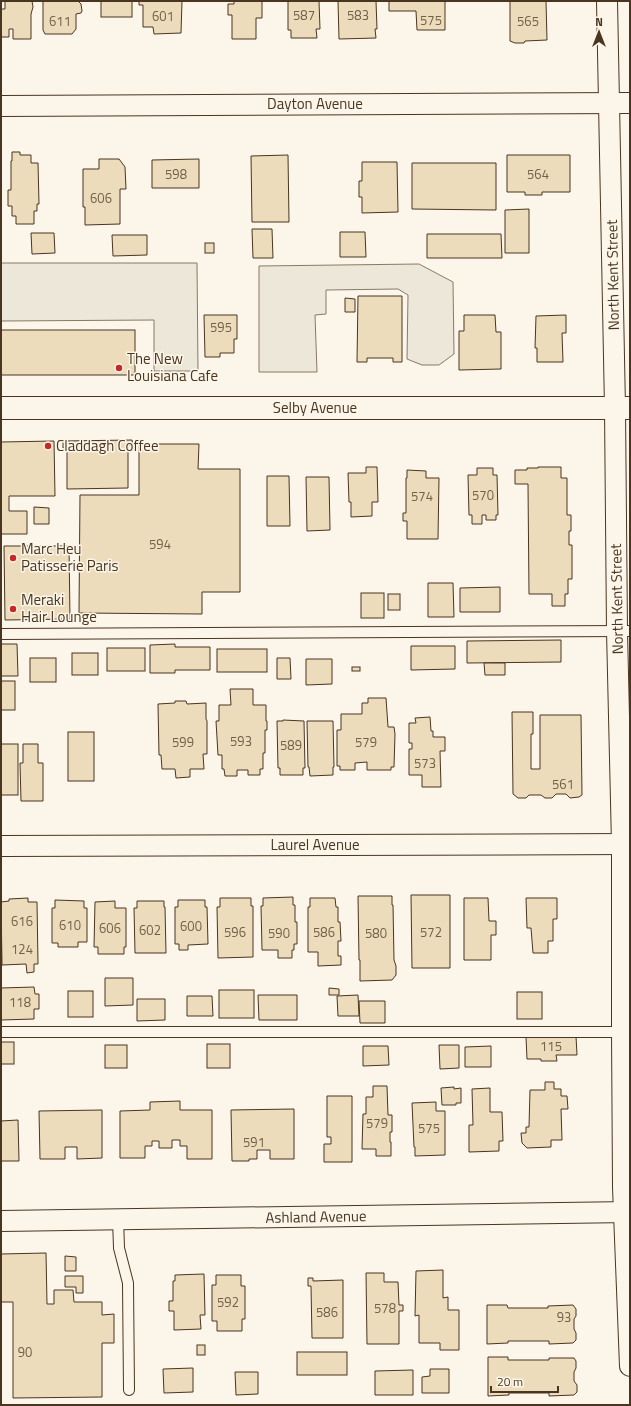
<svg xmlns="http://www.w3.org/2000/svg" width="631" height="1406" font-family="'Titillium Web',sans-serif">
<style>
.parking{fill:#ede7d9;stroke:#887966}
.building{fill:#ecdcbc;stroke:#4a3520}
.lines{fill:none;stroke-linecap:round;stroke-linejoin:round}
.lane-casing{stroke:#4a3520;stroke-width:12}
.street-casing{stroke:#4a3520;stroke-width:22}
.secondary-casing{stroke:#4a3520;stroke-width:24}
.lane{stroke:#fbf6e9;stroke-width:10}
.street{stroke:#fbf6e9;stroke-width:20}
.secondary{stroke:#fbf6e9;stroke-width:22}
.poi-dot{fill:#c62828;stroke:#fbf6e9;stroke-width:1.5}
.labels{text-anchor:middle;stroke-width:3;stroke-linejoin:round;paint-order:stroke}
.number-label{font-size:13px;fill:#725f47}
.street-label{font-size:15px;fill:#4a3520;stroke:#fbf6e9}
.poi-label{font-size:15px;fill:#4a3520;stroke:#fbf6e9;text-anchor:start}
</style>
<rect width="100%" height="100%" fill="#fbf6e9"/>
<g class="parking">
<polygon points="1,263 197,263 198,371 154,371 154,320 1,321"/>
<polygon points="419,264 453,282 454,354 439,365 422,365 407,359 408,295 398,289 326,290 326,314 315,315 317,372 259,372 259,266"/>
</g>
<g class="building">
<polygon points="5,1 32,1 33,7 31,14 31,39 13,39 13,29 9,29 9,37 1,37 1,9 5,9"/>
<polygon points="43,1 78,1 81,4 82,11 81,13 76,14 76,29 72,34 45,34 43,30"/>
<rect x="101" y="1" width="31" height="16"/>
<polygon points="139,1 182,1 181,33 154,34 153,27 143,27 143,5 139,5"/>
<polygon points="234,1 262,1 262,18 256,18 256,39 232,39 232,15 228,15 228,4 234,4"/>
<polygon points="288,1 319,1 320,29 316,29 317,38 291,38 291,30 288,30"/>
<polygon points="338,1 376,1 377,29 375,29 376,38 339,39"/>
<polygon points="389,1 445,1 445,30 417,30 416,11 389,11"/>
<polygon points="510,1 546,1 547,40 525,41 524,43 515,43 510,41"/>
<polygon points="12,152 20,152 20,155 31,155 31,163 38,163 39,204 37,204 37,211 34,211 34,224 16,224 16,216 12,216 12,206 8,206 8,190 11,190 11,161 12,161"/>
<polygon points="288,155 289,222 252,222 251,156"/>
<polygon points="507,155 570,155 570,192 542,192 542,195 525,195 525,192 507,192"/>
<polygon points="99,159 119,159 125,167 126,189 120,189 120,224 85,225 85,207 83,207 83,169 99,169"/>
<polygon points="199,159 199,188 152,188 152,160"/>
<polygon points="362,162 397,162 398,212 362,213 362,197 359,197 359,181 362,181"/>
<polygon points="412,163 496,163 496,210 412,209"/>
<polygon points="529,209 529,253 505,253 505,210"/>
<polygon points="252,229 272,229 273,258 253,258"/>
<polygon points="340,232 365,232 366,257 340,257"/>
<polygon points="31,233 54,233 55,253 32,254"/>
<polygon points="427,234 501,234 502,258 427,258"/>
<polygon points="112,235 147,235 147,255 113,256"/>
<rect x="205" y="243" width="9" height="10"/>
<polygon points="358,296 402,296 402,362 393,362 393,358 367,358 367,362 357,362"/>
<polygon points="345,298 355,299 355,312 345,312"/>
<polygon points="204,315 237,315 237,339 234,339 234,353 220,353 220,357 205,357"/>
<polygon points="464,315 495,315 496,332 501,332 501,369 459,370 459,331 464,331"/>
<polygon points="566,315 566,333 562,333 563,362 537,362 537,348 535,348 536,316"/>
<rect x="1" y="330" width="134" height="45"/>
<polygon points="132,440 133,445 128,445 128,488 67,489 67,448 63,448 63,441"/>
<polygon points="54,441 55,496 9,496 9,511 27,511 27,534 1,534 1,442"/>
<polygon points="139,444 199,444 198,469 240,469 240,592 202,592 202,614 79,613 80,495 139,495"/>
<polygon points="366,467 377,467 378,502 372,502 372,516 351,517 351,502 349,502 348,473 366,473"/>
<polygon points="538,467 561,467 561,478 567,478 567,515 571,515 571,531 569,531 569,545 572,545 572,579 568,579 568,594 565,594 565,606 552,606 552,594 529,594 528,484 515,484 515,470 527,470 527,468 538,468"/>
<polygon points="477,468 493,468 493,475 497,475 498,515 496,515 496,520 486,520 486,515 482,515 482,524 472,524 472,515 469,515 468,475 477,475"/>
<polygon points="407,470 426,471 426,478 439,478 438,539 407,539 407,521 403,521 403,513 406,513 406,478 407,478"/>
<polygon points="267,476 289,476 290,526 267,526"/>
<polygon points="306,477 329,477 330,530 307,531"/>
<polygon points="34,507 49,508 49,524 34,524"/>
<polygon points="4,546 69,546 70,619 5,620"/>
<polygon points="428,583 453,583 454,617 428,617"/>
<polygon points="500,587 500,612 460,612 460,588"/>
<rect x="361" y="593" width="23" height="25"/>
<rect x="388" y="594" width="12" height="16"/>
<polygon points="561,640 561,662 467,663 467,641"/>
<polygon points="1,644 17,644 18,676 1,676"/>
<polygon points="175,644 175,647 210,647 210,670 175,670 175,673 150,673 150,645"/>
<polygon points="411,646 455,646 455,669 411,670"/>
<rect x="107" y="648" width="38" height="23"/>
<rect x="217" y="649" width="50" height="23"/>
<rect x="72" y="653" width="26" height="22"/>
<rect x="30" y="658" width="26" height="24"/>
<polygon points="277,658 290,658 291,679 277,679"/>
<polygon points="306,659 332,659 332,684 306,685"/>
<polygon points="484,663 505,663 505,675 485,675"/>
<rect x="352" y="667" width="8" height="4"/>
<rect x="1" y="681" width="14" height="29"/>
<polygon points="230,689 253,689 253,705 266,705 266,721 267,721 267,730 265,730 265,753 263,753 263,769 260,769 260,775 248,775 248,770 237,770 237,776 225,776 224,769 222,769 222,755 218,755 216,721 219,721 219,705 231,705"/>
<polygon points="368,698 386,698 388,727 394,727 395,734 394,767 391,767 391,770 367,770 367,762 355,763 355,770 340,770 340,766 337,766 337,730 341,730 341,714 362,714 362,703 368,703"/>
<polygon points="175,701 186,701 187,704 206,703 206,719 207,721 207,754 203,754 204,769 190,769 190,777 176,778 175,769 162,769 161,755 159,755 158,704 175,703"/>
<polygon points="512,712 533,712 533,734 531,734 531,769 540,769 540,715 581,715 582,795 579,797 570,798 566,794 556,794 552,798 545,798 541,795 529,795 526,798 518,798 513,794"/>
<polygon points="430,717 431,731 433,731 433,737 445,737 445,751 440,751 441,787 422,787 422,775 409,775 409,749 412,749 412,743 409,743 409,723 416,723 415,718"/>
<polygon points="283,720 304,721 305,768 303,768 303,775 280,775 280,768 278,768 277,721 283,721"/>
<polygon points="307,721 333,721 334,767 333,767 333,775 310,776 309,767 308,767"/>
<rect x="68" y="732" width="26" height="49"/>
<rect x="1" y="744" width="17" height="51"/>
<polygon points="23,744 38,744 38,763 43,763 43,801 21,801 20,763 23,763"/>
<polygon points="411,895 450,895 450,968 412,968"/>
<polygon points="358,896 392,896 392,905 393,905 394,960 396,966 396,975 392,980 360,981 360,960 359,960"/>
<polygon points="293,897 293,905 295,905 295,922 297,922 297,944 294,944 294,950 292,950 292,958 278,958 278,950 262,950 261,906 263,906 263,898"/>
<polygon points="28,898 28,902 37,902 38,964 34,964 34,972 27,973 26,964 2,965 1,902 9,901 9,899"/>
<polygon points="220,898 251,898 251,906 253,906 253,957 218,958 217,907 220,907"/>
<polygon points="310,898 335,898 336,907 338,907 338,922 340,922 341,941 338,941 338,956 341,956 341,965 318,966 318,952 308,952 308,907 310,907"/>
<polygon points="464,898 488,898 489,921 496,921 496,935 491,935 491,960 464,960"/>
<polygon points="526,898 557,898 557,919 553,919 553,941 548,941 548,953 533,953 531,928 527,928"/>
<polygon points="55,900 84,901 84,908 87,908 87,942 78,942 78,947 58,947 58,943 52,943 52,908 55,908"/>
<polygon points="178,900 205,900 205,907 207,907 208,944 188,945 188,950 179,950 179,944 175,944 175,907 178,907"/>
<polygon points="115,901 115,908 126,908 126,947 124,947 124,954 98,954 98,947 94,947 95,902"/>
<polygon points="137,901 164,901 164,907 165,907 166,953 135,953 134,908 137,908"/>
<polygon points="105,978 133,978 133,1005 105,1006"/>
<polygon points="34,987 35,994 39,994 39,1009 34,1009 34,1019 1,1020 1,988"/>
<polygon points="329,988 339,989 339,995 329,995"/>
<rect x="219" y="990" width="35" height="28"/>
<rect x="68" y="991" width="25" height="26"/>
<rect x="517" y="992" width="25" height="27"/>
<polygon points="258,995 297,995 297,1020 259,1020"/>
<polygon points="358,995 359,1016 338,1016 337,996"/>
<polygon points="187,996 212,996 213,1016 187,1016"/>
<polygon points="137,999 165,999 165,1020 137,1021"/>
<polygon points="359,1001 385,1001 385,1023 360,1023"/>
<polygon points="576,1036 577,1055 556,1055 557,1061 541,1061 541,1059 527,1059 526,1037"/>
<rect x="1" y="1042" width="13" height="22"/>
<rect x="207" y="1044" width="23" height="24"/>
<rect x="105" y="1045" width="22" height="23"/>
<polygon points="439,1045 459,1045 459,1068 440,1069"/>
<polygon points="363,1046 388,1046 389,1065 363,1066"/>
<polygon points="491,1046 491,1067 465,1067 465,1047"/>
<polygon points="545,1082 554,1082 554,1089 561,1089 561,1096 567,1096 568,1109 561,1109 562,1140 551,1140 551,1147 527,1148 522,1143 521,1133 526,1133 526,1127 529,1127 530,1090 545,1090"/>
<polygon points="373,1086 387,1086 388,1115 392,1115 392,1132 390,1132 390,1142 391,1142 391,1156 376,1156 376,1149 362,1149 363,1114 366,1114 366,1097 373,1097"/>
<polygon points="454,1087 454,1089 461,1088 461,1103 456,1103 456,1105 442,1105 441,1088"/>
<polygon points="490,1088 490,1112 502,1112 503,1141 499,1141 499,1151 469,1152 469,1125 473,1125 472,1089"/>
<polygon points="327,1096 352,1096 352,1162 324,1162 324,1144 331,1144 331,1137 327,1137"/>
<polygon points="180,1101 180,1110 212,1110 212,1159 187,1159 187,1146 180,1146 180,1140 172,1140 172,1148 159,1148 159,1141 152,1141 152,1146 145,1146 145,1158 120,1158 120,1111 150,1110 150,1102"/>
<polygon points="436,1102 436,1111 445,1111 445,1155 415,1156 415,1147 414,1147 412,1103"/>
<polygon points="294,1109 294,1159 270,1159 270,1150 257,1150 257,1159 249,1159 249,1161 232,1161 231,1110"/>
<polygon points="102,1110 102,1158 77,1159 77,1147 65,1147 65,1159 40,1159 39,1111"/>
<polygon points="18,1120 19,1161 1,1161 1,1121"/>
<polygon points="46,1253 47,1304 54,1304 54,1290 73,1290 74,1302 102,1302 102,1315 114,1314 114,1343 102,1343 102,1397 13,1398 13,1302 1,1302 1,1254"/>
<polygon points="65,1256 76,1257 76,1271 65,1271"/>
<polygon points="443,1270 443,1298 448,1297 448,1310 459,1310 459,1350 440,1350 440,1343 419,1343 419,1315 415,1316 416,1271"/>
<polygon points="366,1273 384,1273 384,1282 398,1282 399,1305 403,1305 403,1311 399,1311 399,1344 367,1344"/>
<polygon points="204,1274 205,1315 200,1315 201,1329 174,1330 174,1311 169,1311 169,1301 173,1301 173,1281 175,1281 175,1275"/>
<polygon points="216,1275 241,1275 241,1286 245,1286 245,1319 242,1319 242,1331 217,1331 217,1321 212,1321 212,1285 216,1285"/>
<polygon points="65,1276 83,1276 83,1293 76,1293 76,1287 65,1287"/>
<polygon points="308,1278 313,1278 313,1281 343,1280 343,1338 312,1338 311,1286 308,1286"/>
<polygon points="487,1305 507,1305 508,1308 548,1308 548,1306 573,1305 576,1309 576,1316 574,1319 574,1329 576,1333 576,1340 573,1343 549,1344 549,1341 508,1341 508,1343 487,1344"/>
<rect x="197" y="1345" width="8" height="10"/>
<rect x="297" y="1352" width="50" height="23"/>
<polygon points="488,1357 508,1357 508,1360 549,1360 549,1358 574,1358 576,1361 576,1368 574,1372 574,1381 577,1385 577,1392 574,1395 549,1396 549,1393 509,1393 509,1395 488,1396"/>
<polygon points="193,1368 193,1392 164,1393 163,1369"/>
<polygon points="430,1369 449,1369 449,1393 422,1393 422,1377 430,1376"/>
<polygon points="413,1370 413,1395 375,1395 375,1371"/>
<polygon points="235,1372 258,1372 258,1394 236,1395"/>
</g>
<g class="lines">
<g class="lane-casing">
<g id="lane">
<polyline points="1,634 630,631"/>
<polyline points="1,1032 624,1032"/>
<polyline points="118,1219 119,1248 128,1283 129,1390"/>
</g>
</g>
<g class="street-casing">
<g id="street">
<polyline points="607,1 615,408 617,631 622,844 622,1032 623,1187 630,1366"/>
<polyline points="1,106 630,103"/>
<polyline points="1,846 630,844"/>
<polyline points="1,1221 630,1212"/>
</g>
</g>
<g class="secondary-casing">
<polyline id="secondary" points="1,408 630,408"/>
</g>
<use href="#lane" class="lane"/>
<use href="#street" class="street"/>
<use href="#secondary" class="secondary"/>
</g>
<g class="poi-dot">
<circle cx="119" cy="368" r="4"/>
<circle cx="48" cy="446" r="4"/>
<circle cx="13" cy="558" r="4"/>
<circle cx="13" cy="609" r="4"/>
</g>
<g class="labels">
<g class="number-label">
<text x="304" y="20">587</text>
<text x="358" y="20">583</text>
<text x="163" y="21">601</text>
<text x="431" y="25">575</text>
<text x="60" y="26">611</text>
<text x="528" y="26">565</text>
<text x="176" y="179">598</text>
<text x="538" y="179">564</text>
<text x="101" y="203">606</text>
<text x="221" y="332">595</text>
<text x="483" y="500">570</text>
<text x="422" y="501">574</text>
<text x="160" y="549">594</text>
<text x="241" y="746">593</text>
<text x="183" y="747">599</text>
<text x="366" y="747">579</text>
<text x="291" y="750">589</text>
<text x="425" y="768">573</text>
<text x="563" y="789">561</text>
<text x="22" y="926">616</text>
<text x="70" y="930">610</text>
<text x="191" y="931">600</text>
<text x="110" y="933">606</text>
<text x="150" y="935">602</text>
<text x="235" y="937">596</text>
<text x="324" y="937">586</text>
<text x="431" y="937">572</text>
<text x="279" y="938">590</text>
<text x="376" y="938">580</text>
<text x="22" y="954">124</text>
<text x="20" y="1007">118</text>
<text x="551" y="1051">115</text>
<text x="377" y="1128">579</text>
<text x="429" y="1133">575</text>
<text x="254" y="1147">591</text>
<text x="228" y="1307">592</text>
<text x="385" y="1313">578</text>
<text x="327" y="1317">586</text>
<text x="564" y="1322">93</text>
<text x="25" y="1357">90</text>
</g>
<g class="street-label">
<text x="315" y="109">Dayton Avenue</text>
<text transform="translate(613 275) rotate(-91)" y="5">North Kent Street</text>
<text x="315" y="413">Selby Avenue</text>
<text transform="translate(617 599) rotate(-91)" y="5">North Kent Street</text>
<text x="315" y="850">Laurel Avenue</text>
<text transform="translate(316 1217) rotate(-1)" y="5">Ashland Avenue</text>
</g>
<g class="poi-label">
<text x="127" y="364">The New<tspan x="127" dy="17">Louisiana Cafe</tspan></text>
<text x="56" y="451">Claddagh Coffee</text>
<text x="21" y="554">Marc Heu<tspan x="21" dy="17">Patisserie Paris</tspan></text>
<text x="21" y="605">Meraki<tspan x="21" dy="17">Hair Lounge</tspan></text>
</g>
</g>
<rect width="631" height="1406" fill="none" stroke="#4a3520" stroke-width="4"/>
<g transform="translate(599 32)" stroke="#fbf6e9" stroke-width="3" paint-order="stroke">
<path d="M0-3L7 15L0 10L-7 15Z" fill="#4a3520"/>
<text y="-6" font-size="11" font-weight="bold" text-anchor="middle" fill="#4a3520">N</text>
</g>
<path d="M491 1386v6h67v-6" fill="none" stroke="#4a3520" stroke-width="2"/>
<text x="497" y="1386" font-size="12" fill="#4a3520" stroke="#fbf6e9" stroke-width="3" paint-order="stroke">20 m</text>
</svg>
